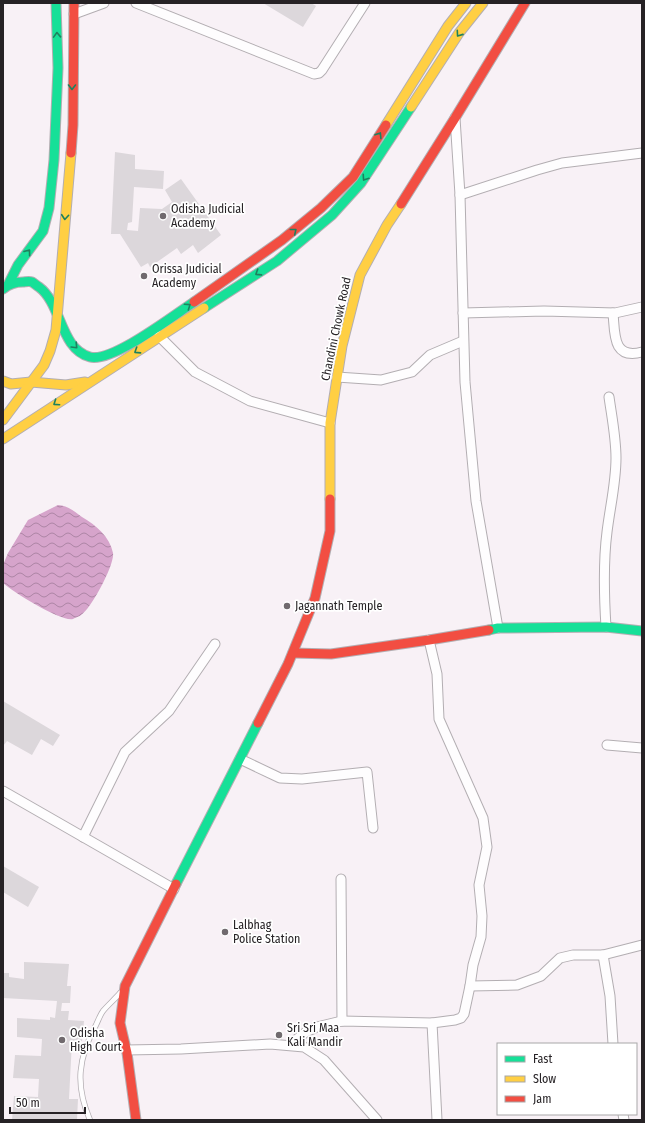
<svg xmlns="http://www.w3.org/2000/svg" width="645" height="1123" font-family="'Fira Sans Condensed',sans-serif">
<style>
.water{fill:url(#water-waves)}
.building{fill:#dcd7db}
.lines{fill:none;stroke-linecap:round;stroke-linejoin:round}
.lane-casing{stroke:#b3aeb2;stroke-width:6}
.street-casing{stroke:#b3aeb2;stroke-width:11}
.fast-casing{stroke:#b3aeb2;stroke-width:11}
.slow-casing{stroke:#b3aeb2;stroke-width:11}
.jam-casing{stroke:#b3aeb2;stroke-width:11}
.lane{stroke:#fefdfe;stroke-width:4.5}
.street{stroke:#fefdfe;stroke-width:9}
.fast{stroke:#16e098;stroke-width:9}
.slow{stroke:#ffcf43;stroke-width:9}
.jam{stroke:#f24e42;stroke-width:9}
.oneway{stroke:#1e815e}
.poi-dot{fill:#706a6e;stroke:#fff;stroke-width:1.5}
.labels{text-anchor:middle;stroke-width:3.5;stroke-linejoin:round;paint-order:stroke}
.poi-label{font-size:12px;fill:#262225;stroke:#fff;text-anchor:start}
.street-label{font-size:12px;fill:#262225;stroke:#fff}
</style>
<defs>
<pattern id="water-waves" width="16" height="10" patternUnits="userSpaceOnUse"><rect width="16" height="10" fill="#d6a4cb"/><path d="M0 5q4-4 8 0t8 0" fill="none" stroke="#ad85a5"/></pattern>
</defs>
<rect width="100%" height="100%" fill="#f8f1f6"/>
<path class="water" d="M58 505C67 505 75 512 82 517 96 525 110 537 113 553 115 564 91 609 81 615 80 616 75 618 73 619 61 622 13 592 3 583V565L8 553 28 520Z"/>
<g class="building">
<polygon points="263,3 311,3 316,6 303,27"/>
<polygon points="115,152 135,155 135,169 164,171 163,189 134,187 132,222 128,223 127,230 138,231 140,208 162,209 172,202 165,190 181,179 221,235 198,253 193,245 181,254 177,248 150,267 148,263 141,267 120,234 111,234"/>
<polygon points="3,701 60,735 53,746 41,739 32,755 7,741 3,746"/>
<polygon points="3,866 39,887 28,907 3,892"/>
<polygon points="24,962 69,964 67,986 71,986 70,1003 62,1003 61,1011 69,1011 68,1020 84,1021 82,1041 72,1041 69,1099 78,1099 77,1120 60,1119 60,1120 12,1120 14,1096 38,1097 39,1079 13,1078 15,1055 41,1056 42,1039 17,1037 17,1018 50,1020 50,1017 55,1018 57,1001 3,998 3,973 9,973 9,977 24,979"/>
</g>
<g class="lines">
<g class="lane-casing">
<path id="lane" d="M90 1120C75 1085 78 1058 96 1025 98 1021 100 1015 103 1011 108 1005 115 999 120 993"/>
</g>
<g class="street-casing">
<g id="street">
<polyline points="136,3 314,74 319,73 322,70 365,3"/>
<polyline points="74,14 104,3"/>
<polyline points="455,118 460,195 465,382 476,501 498,628"/>
<polyline points="460,195 537,170 562,163 642,153"/>
<polyline points="463,313 544,311 615,313 642,307"/>
<path d="M613 313C615 333 612 360 642 352"/>
<polyline points="159,336 195,372 250,401 330,423"/>
<polyline points="337,377 381,380 412,372 430,355 463,341"/>
<path d="M606 627C604 595 603 563 607 532 610 507 616 483 616 458 616 438 612 418 609 397"/>
<polyline points="607,745 642,748"/>
<polyline points="240,759 280,778 302,779 367,772 373,828"/>
<polyline points="3,791 174,889"/>
<polyline points="83,837 125,752 169,711 215,644"/>
<polyline points="341,879 342,1021"/>
<polyline points="603,955 610,996 613,1044"/>
<polyline points="470,986 517,985 541,976 560,958 573,955 603,955 642,945"/>
<polyline points="432,1023 437,1120"/>
<polyline points="289,1045 306,1032 317,1027 342,1021 432,1023 455,1020 461,1018 464,1014 470,986 473,965 481,937 482,916 479,885 487,847 483,818 439,719 437,674 429,640"/>
<polyline points="126,1050 181,1049 270,1044 304,1047 324,1060 377,1120"/>
<polyline points="623,1114 624,1120"/>
</g>
</g>
<g class="fast-casing">
<g id="fast">
<polyline points="8,285 18,265 43,231 49,208 54,160 58,68 56,3"/>
<path d="M3 289C9 284 15 282 23 282 25 282 29 281 32 282 34 283 37 286 39 287 62 304 60 349 90 357 112 363 174 315 194 302"/>
<polyline points="204,308 277,261 332,215 361,183 411,107"/>
<polyline points="489,630 498,628 606,627 642,631"/>
<polyline points="176,884 258,723"/>
</g>
</g>
<g class="slow-casing">
<g id="slow">
<polyline points="411,107 459,33 483,3"/>
<polyline points="386,125 448,26 466,3"/>
<polyline points="3,381 11,384 31,382 66,385 85,382"/>
<polyline points="3,420 44,365 50,351 56,330 71,153"/>
<polyline points="3,439 204,308"/>
<polyline points="330,499 330,423 342,346 360,275 387,225 401,204"/>
</g>
</g>
<g class="jam-casing">
<g id="jam">
<polyline points="71,153 73,125 74,3"/>
<polyline points="401,204 455,118 525,3"/>
<polyline points="194,302 282,240 321,208 353,177 386,125"/>
<polyline points="293,653 331,654 429,640 489,630"/>
<polyline points="258,723 288,664 315,598 330,531 330,499"/>
<polyline points="136,1120 127,1053 120,1023 125,986 176,884"/>
</g>
</g>
<use href="#lane" class="lane"/>
<use href="#street" class="street"/>
<use href="#fast" class="fast"/>
<use href="#slow" class="slow"/>
<use href="#jam" class="jam"/>
</g>
<defs><path id="oneway-chevron" d="M-2-3.5L2.5 0L-2 3.5" fill="none" stroke-width="1.6" stroke-linecap="round" stroke-linejoin="round"/></defs>
<g class="oneway">
<use href="#oneway-chevron" transform="translate(459 34) rotate(125)"/>
<use href="#oneway-chevron" transform="translate(57 35) rotate(-92)"/>
<use href="#oneway-chevron" transform="translate(72 87) rotate(90)"/>
<use href="#oneway-chevron" transform="translate(379 135) rotate(-58)"/>
<use href="#oneway-chevron" transform="translate(365 178) rotate(124)"/>
<use href="#oneway-chevron" transform="translate(65 217) rotate(95)"/>
<use href="#oneway-chevron" transform="translate(294 231) rotate(-39)"/>
<use href="#oneway-chevron" transform="translate(28 252) rotate(-53)"/>
<use href="#oneway-chevron" transform="translate(258 273) rotate(147)"/>
<use href="#oneway-chevron" transform="translate(188 306) rotate(-34)"/>
<use href="#oneway-chevron" transform="translate(75 346) rotate(46)"/>
<use href="#oneway-chevron" transform="translate(137 351) rotate(147)"/>
<use href="#oneway-chevron" transform="translate(56 403) rotate(146)"/>
</g>
<g class="poi-dot">
<circle cx="163" cy="216" r="4"/>
<circle cx="144" cy="276" r="4"/>
<circle cx="287" cy="606" r="4"/>
<circle cx="225" cy="932" r="4"/>
<circle cx="279" cy="1035" r="4"/>
<circle cx="62" cy="1040" r="4"/>
</g>
<g class="labels">
<g class="poi-label">
<text x="171" y="213">Odisha Judicial<tspan x="171" dy="14">Academy</tspan></text>
<text x="152" y="273">Orissa Judicial<tspan x="152" dy="14">Academy</tspan></text>
<text x="295" y="610">Jagannath Temple</text>
<text x="233" y="929">Lalbhag<tspan x="233" dy="14">Police Station</tspan></text>
<text x="287" y="1032">Sri Sri Maa<tspan x="287" dy="14">Kali Mandir</tspan></text>
<text x="70" y="1037">Odisha<tspan x="70" dy="14">High Court</tspan></text>
</g>
<g class="street-label">
<text transform="translate(336 329) rotate(-78)" y="4">Chandini Chowk Road</text>
</g>
</g>
<rect width="645" height="1123" fill="none" stroke="#262225" stroke-width="8"/>
<rect x="497" y="1043" width="140" height="72" fill="#ffffff" stroke="#a8a7a8"/>
<rect x="505" y="1056" width="20" height="6" fill="#16e098" stroke="#a8a7a8"/>
<text x="533" y="1063" font-size="12" fill="#262225">Fast</text>
<rect x="505" y="1076" width="20" height="6" fill="#ffcf43" stroke="#a8a7a8"/>
<text x="533" y="1083" font-size="12" fill="#262225">Slow</text>
<rect x="505" y="1096" width="20" height="6" fill="#f24e42" stroke="#a8a7a8"/>
<text x="533" y="1103" font-size="12" fill="#262225">Jam</text>
<path d="M10 1107v6h75v-6" fill="none" stroke="#262225" stroke-width="2"/>
<text x="16" y="1107" font-size="12" fill="#262225" stroke="#ffffff" stroke-width="3" paint-order="stroke">50 m</text>
</svg>
